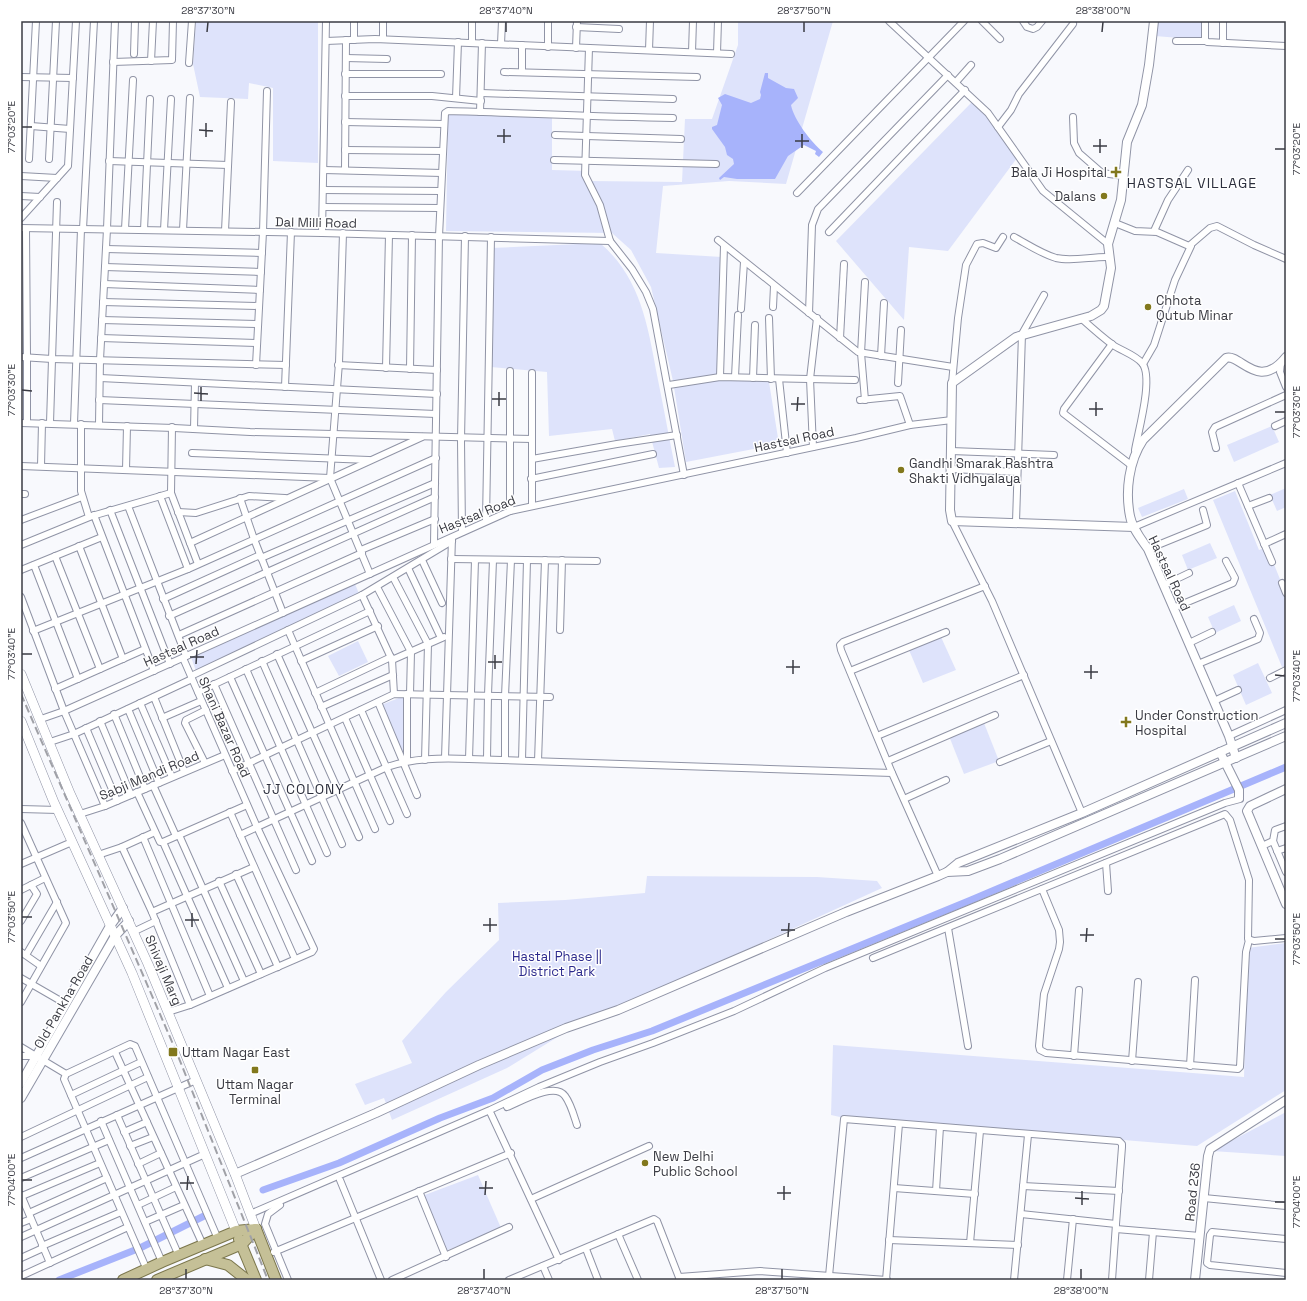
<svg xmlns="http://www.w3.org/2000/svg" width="1307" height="1301" font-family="'Space Grotesk',sans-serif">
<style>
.green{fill:#dee3fb}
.water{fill:#a7b3fb}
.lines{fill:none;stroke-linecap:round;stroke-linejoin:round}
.canal{stroke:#a7b3fb;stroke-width:7}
.minor-casing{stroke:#9094a6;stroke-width:8}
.tertiary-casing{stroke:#9094a6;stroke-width:10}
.secondary-casing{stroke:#9094a6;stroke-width:10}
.primary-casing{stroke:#7b764c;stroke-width:12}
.minor{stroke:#fff;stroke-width:6}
.tertiary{stroke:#fff;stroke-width:8}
.secondary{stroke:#fff;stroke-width:9}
.primary{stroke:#c5c097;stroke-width:10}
.rail{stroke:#a0a1a7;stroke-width:2;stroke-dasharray:8 4;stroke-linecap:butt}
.ticks{fill:none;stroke:#3a3b43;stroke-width:1.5}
.poi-dot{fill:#82781d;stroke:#fff;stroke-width:1.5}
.labels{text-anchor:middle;stroke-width:3;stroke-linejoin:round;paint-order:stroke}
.poi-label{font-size:13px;fill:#3a3b43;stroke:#fff;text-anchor:start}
.street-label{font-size:13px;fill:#3a3b43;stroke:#fff}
.park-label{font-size:13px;fill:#2c2a8d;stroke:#fff}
.neighbourhood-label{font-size:14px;letter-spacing:1px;fill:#2c2f3d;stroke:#fff}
.neatline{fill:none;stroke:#3a3b43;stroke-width:1.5}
.ticks-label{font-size:10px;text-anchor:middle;fill:#3a3b43}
</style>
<rect width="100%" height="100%" fill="#f8f9fd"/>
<g class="green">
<polygon points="196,21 318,21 318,163 273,161 273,88 249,83 248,99 200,97 193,64"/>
<polygon points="738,21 833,21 786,184 729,181 663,186 656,253 722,257 720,375 768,376 779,444 686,462 673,381 651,287 631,250 612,233 446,231 448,114 552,113 552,170 589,171 589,181 682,182 685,119 712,119 738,45"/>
<polygon points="1155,21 1204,21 1204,40 1155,36"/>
<polygon points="972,102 991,118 1017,158 948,251 909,247 904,320 836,241"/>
<path d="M600 243C642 279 648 328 658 380 664 409 669 438 675 467L659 468 650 434 615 441 612 429 549 436 547 372 491 367V248Z"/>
<polygon points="1272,426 1279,442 1234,462 1227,445"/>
<polygon points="1286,488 1286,507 1277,511 1270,495"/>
<polygon points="1184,489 1188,499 1142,517 1138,508"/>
<polygon points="1235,491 1259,550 1267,547 1286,594 1286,666 1282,667 1213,500"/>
<polygon points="1210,543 1217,558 1188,570 1182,555"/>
<polygon points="355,584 360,596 196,671 191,657"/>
<polygon points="1234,605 1241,621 1215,633 1208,617"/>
<polygon points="941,637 956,670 923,683 909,650"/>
<polygon points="358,641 368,662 339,676 328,656"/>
<polygon points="1258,663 1272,693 1246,705 1233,675"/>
<polygon points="404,696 403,753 381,705"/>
<polygon points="984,723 999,761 964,774 949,736"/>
<polygon points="647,876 817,877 877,881 882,888 643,997 595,1014 507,1068 392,1120 384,1098 365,1105 355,1084 412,1063 402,1041 446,992 499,940 498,903 565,900 645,893"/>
<polygon points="1286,943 1286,1090 1197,1146 840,1117 831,1115 833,1045 1244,1077 1248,948"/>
<polygon points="1286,1112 1286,1156 1212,1151"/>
<polygon points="478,1175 501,1228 443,1252 422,1196"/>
</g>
<path class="water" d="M765 73H768V78L786 88 794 89 798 98 791 105C794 120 811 142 823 152L819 157 815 154 816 151 804 145 788 156 775 179H737L724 177 720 180 719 178 734 164 733 159 727 155 725 147 712 129V127L717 125 722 105 718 98 725 94 751 103 760 99 761 95 760 92Z"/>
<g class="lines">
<g class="canal">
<polyline points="263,1190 339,1163 440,1118 493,1098 542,1070 593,1050 652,1031 971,900 1286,767"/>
<polyline points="59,1280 140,1248 204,1216"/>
</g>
<g class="minor-casing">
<g id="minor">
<polyline points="889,21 988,113 1043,191 1108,244"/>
<polyline points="982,21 1000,39"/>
<polyline points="1023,21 1027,27 1033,29 1037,27 1042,21"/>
<polyline points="1205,21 1205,40 1207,42 1286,46"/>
<polyline points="1223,21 1223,43"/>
<polyline points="576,27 619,29"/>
<polyline points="383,39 383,21"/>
<polyline points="354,40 354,21"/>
<polyline points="326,41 375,39 731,54"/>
<polyline points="1176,41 1206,41"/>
<polyline points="472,43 472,21"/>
<polyline points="501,44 502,21"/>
<polyline points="548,47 548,21"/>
<polyline points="576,48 577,21"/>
<polyline points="589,48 585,175 600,205 610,241 632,269 646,292 653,309 684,475"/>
<polyline points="649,50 650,21"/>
<polyline points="692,52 693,21"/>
<polyline points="717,53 718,21"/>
<polyline points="134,54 135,21"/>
<polyline points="346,58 387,59"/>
<polyline points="151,61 153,21"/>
<polyline points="113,62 172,60 173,21"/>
<polyline points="189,63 192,21"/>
<polyline points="504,72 697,77"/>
<polyline points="522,72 522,45"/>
<polyline points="345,74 441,74"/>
<polyline points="21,77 73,78"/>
<polyline points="956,82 971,65"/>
<polyline points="481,93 673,99"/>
<polyline points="345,96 432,96 481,101"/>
<polyline points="456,98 458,42"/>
<polyline points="480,112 482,43"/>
<polyline points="1073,117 1074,143 1079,153 1102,173 1124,176"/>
<polyline points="345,122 444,124"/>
<polyline points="31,126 70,129"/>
<polyline points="998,127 1011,110 1019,94 1073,24"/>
<polyline points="555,135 681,139"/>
<polyline points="345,150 443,151"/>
<polyline points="29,159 36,21"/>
<polyline points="49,159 56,21"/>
<polyline points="554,160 716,164"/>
<polyline points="109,161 228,165"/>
<polyline points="324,170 442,173"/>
<polyline points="345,170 346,40"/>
<polyline points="21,176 57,178"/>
<polyline points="323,190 441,191"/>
<polyline points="797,193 964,21"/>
<polyline points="21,196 40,197"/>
<polyline points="323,207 440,208"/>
<polyline points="21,218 68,166 76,21"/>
<polyline points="1115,223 1135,231 1157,232 1189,246 1210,228 1217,226 1254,245 1286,259"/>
<polyline points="21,228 322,233 610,241"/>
<polyline points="83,229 94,21"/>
<polyline points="125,229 133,80"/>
<polyline points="26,230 27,355"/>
<polyline points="144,230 150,99"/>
<polyline points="164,230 171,99"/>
<polyline points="183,230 190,98"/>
<polyline points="225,231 231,102"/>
<polyline points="1154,231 1168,200 1188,170"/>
<polyline points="829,232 965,90"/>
<polyline points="322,233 326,21"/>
<polyline points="343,233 339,363 330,478 370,574"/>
<path d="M1014 237C1027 244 1042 254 1056 258 1073 262 1093 256 1110 257"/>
<polyline points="718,240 858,352 953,367"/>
<polyline points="106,249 262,253"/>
<polyline points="105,267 261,272"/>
<polyline points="865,282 861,353 865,400"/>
<polyline points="104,284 260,290"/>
<polyline points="103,302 259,306"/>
<polyline points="773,307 774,286"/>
<polyline points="741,309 744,262"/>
<polyline points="809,313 812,225 818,209 948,75"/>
<polyline points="769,318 771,379"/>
<path d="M1082 319C1092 328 1102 337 1113 345 1122 351 1135 355 1142 363 1154 377 1138 432 1135 450"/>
<polyline points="102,320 258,324"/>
<polyline points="101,338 257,343"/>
<polyline points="840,338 844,264"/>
<polyline points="1112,344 1064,409 1063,413 1131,465"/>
<polyline points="881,356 884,303"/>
<polyline points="21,357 52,359 286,365"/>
<polyline points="1281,363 1280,372 1286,387"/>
<polyline points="1143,364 1154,345 1175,280 1191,246"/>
<polyline points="256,365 263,232 267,91"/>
<polyline points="338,365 437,370"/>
<polyline points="386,368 389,235"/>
<polyline points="410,369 412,235"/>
<polyline points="510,371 510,511"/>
<polyline points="720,377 724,246"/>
<polyline points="735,377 738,315"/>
<polyline points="100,378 437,394"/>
<polyline points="753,378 755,325"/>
<polyline points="779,379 787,453"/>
<polyline points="898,383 901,330"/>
<polyline points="952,383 958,318 966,265 977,244 983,243 996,248 1003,237"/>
<polyline points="669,385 720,377 855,380"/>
<polyline points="285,387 291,232"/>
<polyline points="99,400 436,414"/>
<polyline points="860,400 900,396 910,425"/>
<polyline points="21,423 174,428 250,432 532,439"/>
<polyline points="27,423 27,357"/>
<polyline points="50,423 57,202"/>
<polyline points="74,424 81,229"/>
<polyline points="81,424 81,491 89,517"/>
<polyline points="99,424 100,360 107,229 115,21"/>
<polyline points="1275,426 1286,421"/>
<polyline points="172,427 171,493 198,564"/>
<polyline points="194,429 195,383"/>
<polyline points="813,447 810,379 817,318"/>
<polyline points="1216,448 1212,432 1215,427 1286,395"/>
<polyline points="951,451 1054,455"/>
<polyline points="192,453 369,460"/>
<polyline points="532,459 617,444 677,435"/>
<polyline points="21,466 330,478"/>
<polyline points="41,466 42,423"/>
<polyline points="950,469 1017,472"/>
<polyline points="126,470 127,426"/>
<polyline points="531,479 653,454"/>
<polyline points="1238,483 1272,562"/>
<polyline points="21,494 25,494"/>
<polyline points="160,496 188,569"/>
<polyline points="240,498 254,539 283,613"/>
<polyline points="128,506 186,656"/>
<polyline points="532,506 532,373"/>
<polyline points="1248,506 1269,498"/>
<polyline points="110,510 170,664"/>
<polyline points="178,512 196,513 249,496 285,498"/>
<polyline points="94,515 154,671"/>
<polyline points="21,520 82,497"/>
<polyline points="486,521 491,237"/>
<polyline points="952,521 992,601 1082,813"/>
<polyline points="1016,522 1022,334 1044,295"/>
<polyline points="1134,527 1286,463"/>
<polyline points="462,532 461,440 465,236"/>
<polyline points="190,543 422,437"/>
<path d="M434 544 439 236 445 113 448 111C523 113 598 117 673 118"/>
<polyline points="1264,544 1286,534"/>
<polyline points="21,545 92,516 171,493"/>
<polyline points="79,546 123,659"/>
<polyline points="1148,549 1207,525 1203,510"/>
<polyline points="361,550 435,519"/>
<polyline points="55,556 100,669"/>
<polyline points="261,558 435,483"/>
<polyline points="451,559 597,561"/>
<polyline points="422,560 442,603"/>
<polyline points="34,565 78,679"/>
<polyline points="408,568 441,638"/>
<polyline points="21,570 102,537"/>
<polyline points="393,577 428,644 425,760"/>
<polyline points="1282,583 1286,593"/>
<polyline points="1164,585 1189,573"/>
<polyline points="377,587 411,652 410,694"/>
<polyline points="362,595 392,660 394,694"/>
<polyline points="21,597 64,711 105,806"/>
<polyline points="163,599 260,555"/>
<polyline points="1173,608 1233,583 1235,578 1226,561"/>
<polyline points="169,616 435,497"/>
<polyline points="288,630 375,829"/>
<polyline points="560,630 562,560"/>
<polyline points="33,631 188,569 436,458"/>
<polyline points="179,635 362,553"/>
<polyline points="1189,643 1212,632"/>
<polyline points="277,654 359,837"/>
<polyline points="392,660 444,637"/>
<polyline points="262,661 342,844"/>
<polyline points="301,661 378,626"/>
<polyline points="1198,664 1258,639 1260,633 1254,619"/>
<polyline points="246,669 327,853"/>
<polyline points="850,671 946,632"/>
<polyline points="191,676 362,595 452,541"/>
<polyline points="230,677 312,861"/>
<polyline points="1270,678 1286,670"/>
<polyline points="214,684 296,870"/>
<polyline points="55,689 145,649"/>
<polyline points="198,692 370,611"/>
<polyline points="315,693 391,657"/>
<polyline points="407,694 407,761"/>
<polyline points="154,697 184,771"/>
<polyline points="1214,701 1238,690"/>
<polyline points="378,702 417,795"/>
<polyline points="140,703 172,777"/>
<polyline points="321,707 393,675"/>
<polyline points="128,709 159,783"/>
<polyline points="361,710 407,814"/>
<polyline points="114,714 145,789"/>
<polyline points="162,718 201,701"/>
<polyline points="345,718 390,821"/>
<polyline points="41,719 64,711 510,511 856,438 910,425 952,420"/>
<polyline points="100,721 131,795"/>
<polyline points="86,728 117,801"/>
<polyline points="877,736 1024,675"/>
<polyline points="1229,736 1286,710"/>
<polyline points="50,742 74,734 192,679"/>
<polyline points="445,758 452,538"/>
<polyline points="469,759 475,560"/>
<polyline points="487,759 488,695 493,560"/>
<polyline points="505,760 505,696 511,560"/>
<polyline points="522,760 527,560"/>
<polyline points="538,761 545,560"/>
<polyline points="888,761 995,715"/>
<polyline points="1000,762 1051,741"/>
<polyline points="205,763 185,723 186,720 206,710"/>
<polyline points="232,771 394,694 550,697"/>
<polyline points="892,773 841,650 840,645 843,642 985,586"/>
<polyline points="153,785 176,836"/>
<polyline points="137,792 160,842 163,842 228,988"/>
<polyline points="904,799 946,780"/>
<polyline points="21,809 58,810"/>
<polyline points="230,812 295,959"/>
<polyline points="80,814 105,806 225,755"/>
<polyline points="21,823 66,923 21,1002"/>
<polyline points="179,835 244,981"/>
<path d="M240 835 387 767C413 758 441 758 469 759L892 773 938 876"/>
<polyline points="143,837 210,996"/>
<polyline points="1273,841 1286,872"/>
<polyline points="163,842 247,805"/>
<polyline points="1262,846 1273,841 1275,830 1286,826"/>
<polyline points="122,847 152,912 190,1005"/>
<polyline points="1277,851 1286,848"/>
<polyline points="98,855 122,847 155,832"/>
<polyline points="1106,863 1108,891"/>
<polyline points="21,864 72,842"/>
<polyline points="236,874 278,967"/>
<polyline points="219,881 261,974"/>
<polyline points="1042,889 1059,930 1060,942 1059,949 1044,994 1039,1046 1040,1050 1046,1053 1238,1069 1240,1067 1246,952 1249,940"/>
<polyline points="21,890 45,878"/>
<polyline points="152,912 254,867"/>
<polyline points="21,921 37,894 31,885"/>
<polyline points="948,928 968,1046"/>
<polyline points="133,932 156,921"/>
<polyline points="21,952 41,966"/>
<polyline points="26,955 57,902"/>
<polyline points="873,958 1225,814 1230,820 1249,880 1248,939 1254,941 1286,938"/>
<polyline points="21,978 66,1004"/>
<polyline points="168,1012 190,1005 312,952 314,949 257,827 183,658"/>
<polyline points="21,1047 66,1074"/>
<polyline points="115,1052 203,1245"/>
<polyline points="21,1056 35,1056"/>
<polyline points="1074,1056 1079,990"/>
<polyline points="1132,1061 1138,982"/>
<polyline points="1190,1066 1195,980"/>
<polyline points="71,1095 141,1062"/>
<path d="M507 1107C520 1102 555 1081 565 1096 571 1104 574 1116 577 1125"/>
<polyline points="491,1114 559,1260"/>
<polyline points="117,1115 179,1256"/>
<polyline points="101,1121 162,1262"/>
<polyline points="124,1132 147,1122"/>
<polyline points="21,1137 148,1077"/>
<polyline points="130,1146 153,1137"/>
<polyline points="21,1158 196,1080"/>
<polyline points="138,1164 161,1153"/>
<polyline points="21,1178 109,1140"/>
<polyline points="340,1180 381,1280"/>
<polyline points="1023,1186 1119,1191"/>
<polyline points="894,1188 975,1194"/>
<polyline points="419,1191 446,1257"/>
<polyline points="936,1191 940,1127"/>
<polyline points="21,1195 50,1263"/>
<polyline points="22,1196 100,1163"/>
<polyline points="1204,1198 1286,1206"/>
<polyline points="531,1199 649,1146"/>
<polyline points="138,1205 176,1187"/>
<polyline points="280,1205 268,1214 265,1224 288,1280"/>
<polyline points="29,1213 107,1178"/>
<polyline points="250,1214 490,1110 539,1087 600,1062 653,1043 734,1011 825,968 1225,803 1240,799"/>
<polyline points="1021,1214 1116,1224 1112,1280"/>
<polyline points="145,1222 184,1205"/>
<polyline points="21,1223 31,1219"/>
<polyline points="1116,1229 1200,1236"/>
<polyline points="618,1234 638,1280"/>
<polyline points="21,1237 205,1154"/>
<polyline points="1286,1239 1212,1232 1210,1235 1207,1263 1210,1265 1286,1273"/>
<polyline points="889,1240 1018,1245"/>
<polyline points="970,1243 980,1131"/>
<polyline points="42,1246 121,1212"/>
<polyline points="586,1249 598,1280"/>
<polyline points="274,1252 511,1153"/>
<polyline points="21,1258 43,1248"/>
<polyline points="543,1266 549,1280"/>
<polyline points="147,1270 64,1079 66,1074 130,1044 135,1046 218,1239"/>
<polyline points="21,1276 128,1227"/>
<polyline points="829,1276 844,1119 1119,1141 1122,1144 1122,1147 1116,1224"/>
<polyline points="679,1277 760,1271 887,1280"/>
<polyline points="392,1280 509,1227"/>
<polyline points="509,1280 654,1219 657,1221 680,1280"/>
<polyline points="886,1280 899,1124"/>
<polyline points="1014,1280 1028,1135"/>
<polyline points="1067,1280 1073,1219"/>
<polyline points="1149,1280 1153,1232"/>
</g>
</g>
<g class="tertiary-casing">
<g id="tertiary">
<polyline points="1134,527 952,521 950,510 952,383 1016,337 1091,316 1101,310 1104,306 1111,268 1108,244 1121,200 1127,142 1142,105 1149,65 1154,21"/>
<polyline points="1220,752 1239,790 1239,797"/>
<path d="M1236 758 1229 736 1148 549C1141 539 1132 528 1130 516 1125 491 1129 461 1143 440L1226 358C1240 353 1258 392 1286 357"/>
<polyline points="1286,789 1250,806 1247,811 1286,904"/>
<polyline points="947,872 958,863 1082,813 1286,723"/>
<polyline points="21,1083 110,926 123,908"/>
<polyline points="21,1098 115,936 129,921"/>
<polyline points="235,1174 376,1113 479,1065 566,1028 618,1010 846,912 938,876 947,872 968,871 1000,859 1286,736"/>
<polyline points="1195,1280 1208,1156 1210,1149 1286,1100"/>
</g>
</g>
<g class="secondary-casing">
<g id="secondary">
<polyline points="21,674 69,791 148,964 235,1174 256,1229"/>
<polyline points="21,721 53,800 132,973 236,1231"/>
</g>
</g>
<g class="primary-casing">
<g id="primary">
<polyline points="256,1229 276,1280"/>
<polyline points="239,1239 256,1280"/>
<polyline points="205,1259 228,1265 247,1280"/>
<polyline points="123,1280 162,1262 236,1231 256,1229"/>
<polyline points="157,1280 242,1244 256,1229"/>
</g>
</g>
<use href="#minor" class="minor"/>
<use href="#tertiary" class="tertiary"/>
<use href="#secondary" class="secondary"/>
<use href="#primary" class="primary"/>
<polyline class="rail" points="21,694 176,1051 268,1280"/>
</g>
<path class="ticks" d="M207 32 208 22M506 32V22M804 32V22M1102 32 1103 22M22 127H32M199 130 213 131M497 136H511M206 137V123M795 141H809M504 143V129M1093 146H1107M802 148V134M1275 149H1285M1100 153V139M22 390 32 391M194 393 208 394M492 399H506M201 401V387M791 404H805M499 406V392M1089 409H1103M797 411 798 397M1275 412H1285M1096 416V402M22 654H32M190 657H204M488 662H502M196 664 197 650M786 667H800M495 669V655M1084 672H1098M793 674V660M1275 675 1285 676M1091 679V665M22 917H32M185 920H199M483 925H497M192 927V913M781 930H795M490 932V918M1080 935H1094M788 937 789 923M1275 939H1285M1086 942 1087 928M22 1180H32M180 1183H194M479 1188H493M187 1190 188 1176M777 1193H791M485 1195 486 1181M1075 1198 1089 1199M784 1200V1186M1275 1202H1285M1082 1205V1191M186 1279V1269M484 1279V1269M782 1279V1269M1081 1279V1269"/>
<g class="poi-dot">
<path d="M1114 166h4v4h4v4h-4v4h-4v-4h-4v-4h4z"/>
<circle cx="1104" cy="196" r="4"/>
<circle cx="1148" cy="307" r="4"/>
<circle cx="901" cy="470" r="4"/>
<path d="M1124 716h4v4h4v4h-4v4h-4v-4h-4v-4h4z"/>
<rect x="168" y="1047" width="10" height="10" rx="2"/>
<rect x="251" y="1066" width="8" height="8" rx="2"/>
<circle cx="645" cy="1163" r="4"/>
</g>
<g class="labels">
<g class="poi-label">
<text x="1107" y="177" text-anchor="end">Bala Ji Hospital</text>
<text x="1096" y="201" text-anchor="end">Dalans</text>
<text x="1156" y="305">Chhota<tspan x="1156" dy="15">Qutub Minar</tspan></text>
<text x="909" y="468">Gandhi Smarak Rashtra<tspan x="909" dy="15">Shakti Vidhyalaya</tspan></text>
<text x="1135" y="720">Under Construction<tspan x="1135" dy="15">Hospital</tspan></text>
<text x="182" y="1057">Uttam Nagar East</text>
<text x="255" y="1089" text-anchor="middle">Uttam Nagar<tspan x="255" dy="15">Terminal</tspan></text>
<text x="653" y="1161">New Delhi<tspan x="653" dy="15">Public School</tspan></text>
</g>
<g class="street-label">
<text transform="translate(316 222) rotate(1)" y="5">Dal Milli Road</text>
<text transform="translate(794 439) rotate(-12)" y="5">Hastsal Road</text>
<text transform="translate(477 514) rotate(-22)" y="5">Hastsal Road</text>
<text transform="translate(1170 573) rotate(65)" y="5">Hastsal Road</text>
<text transform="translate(181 646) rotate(-24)" y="5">Hastsal Road</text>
<text transform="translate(225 727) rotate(66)" y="5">Shani Bazar Road</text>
<text transform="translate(149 775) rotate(-23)" y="5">Sabji Mandi Road</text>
<text transform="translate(164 970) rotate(67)" y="5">Shivaji Marg</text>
<text transform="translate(63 1002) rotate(-60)" y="5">Old Pankha Road</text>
<text transform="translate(1192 1192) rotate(-84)" y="5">Road 236</text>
</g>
<g class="park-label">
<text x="557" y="961">Hastal Phase ||<tspan x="557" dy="15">District Park</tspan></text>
</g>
<g class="neighbourhood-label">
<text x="1192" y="188">HASTSAL VILLAGE</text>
<text x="304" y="794">JJ COLONY</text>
</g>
</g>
<rect width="1307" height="1301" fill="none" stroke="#ffffff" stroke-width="44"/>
<rect x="22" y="22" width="1263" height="1257" class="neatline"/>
<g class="ticks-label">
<text x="208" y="14">28°37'30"N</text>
<text x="506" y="14">28°37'40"N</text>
<text x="804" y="14">28°37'50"N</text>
<text x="1103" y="14">28°38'00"N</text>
<text transform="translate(11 127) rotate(-90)" y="4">77°03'20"E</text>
<text transform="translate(1296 149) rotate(-90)" y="4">77°03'20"E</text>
<text transform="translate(11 390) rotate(-90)" y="4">77°03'30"E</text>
<text transform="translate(1296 412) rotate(-90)" y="4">77°03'30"E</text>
<text transform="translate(11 654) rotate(-90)" y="4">77°03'40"E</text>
<text transform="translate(1296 676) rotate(-90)" y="4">77°03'40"E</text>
<text transform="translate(11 917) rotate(-90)" y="4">77°03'50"E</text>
<text transform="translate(1296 939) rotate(-90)" y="4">77°03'50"E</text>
<text transform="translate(11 1180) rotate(-90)" y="4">77°04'00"E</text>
<text transform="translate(1296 1202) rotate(-90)" y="4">77°04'00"E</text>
<text x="186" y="1294">28°37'30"N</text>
<text x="484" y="1294">28°37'40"N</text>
<text x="782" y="1294">28°37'50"N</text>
<text x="1081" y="1294">28°38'00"N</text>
</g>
</svg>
